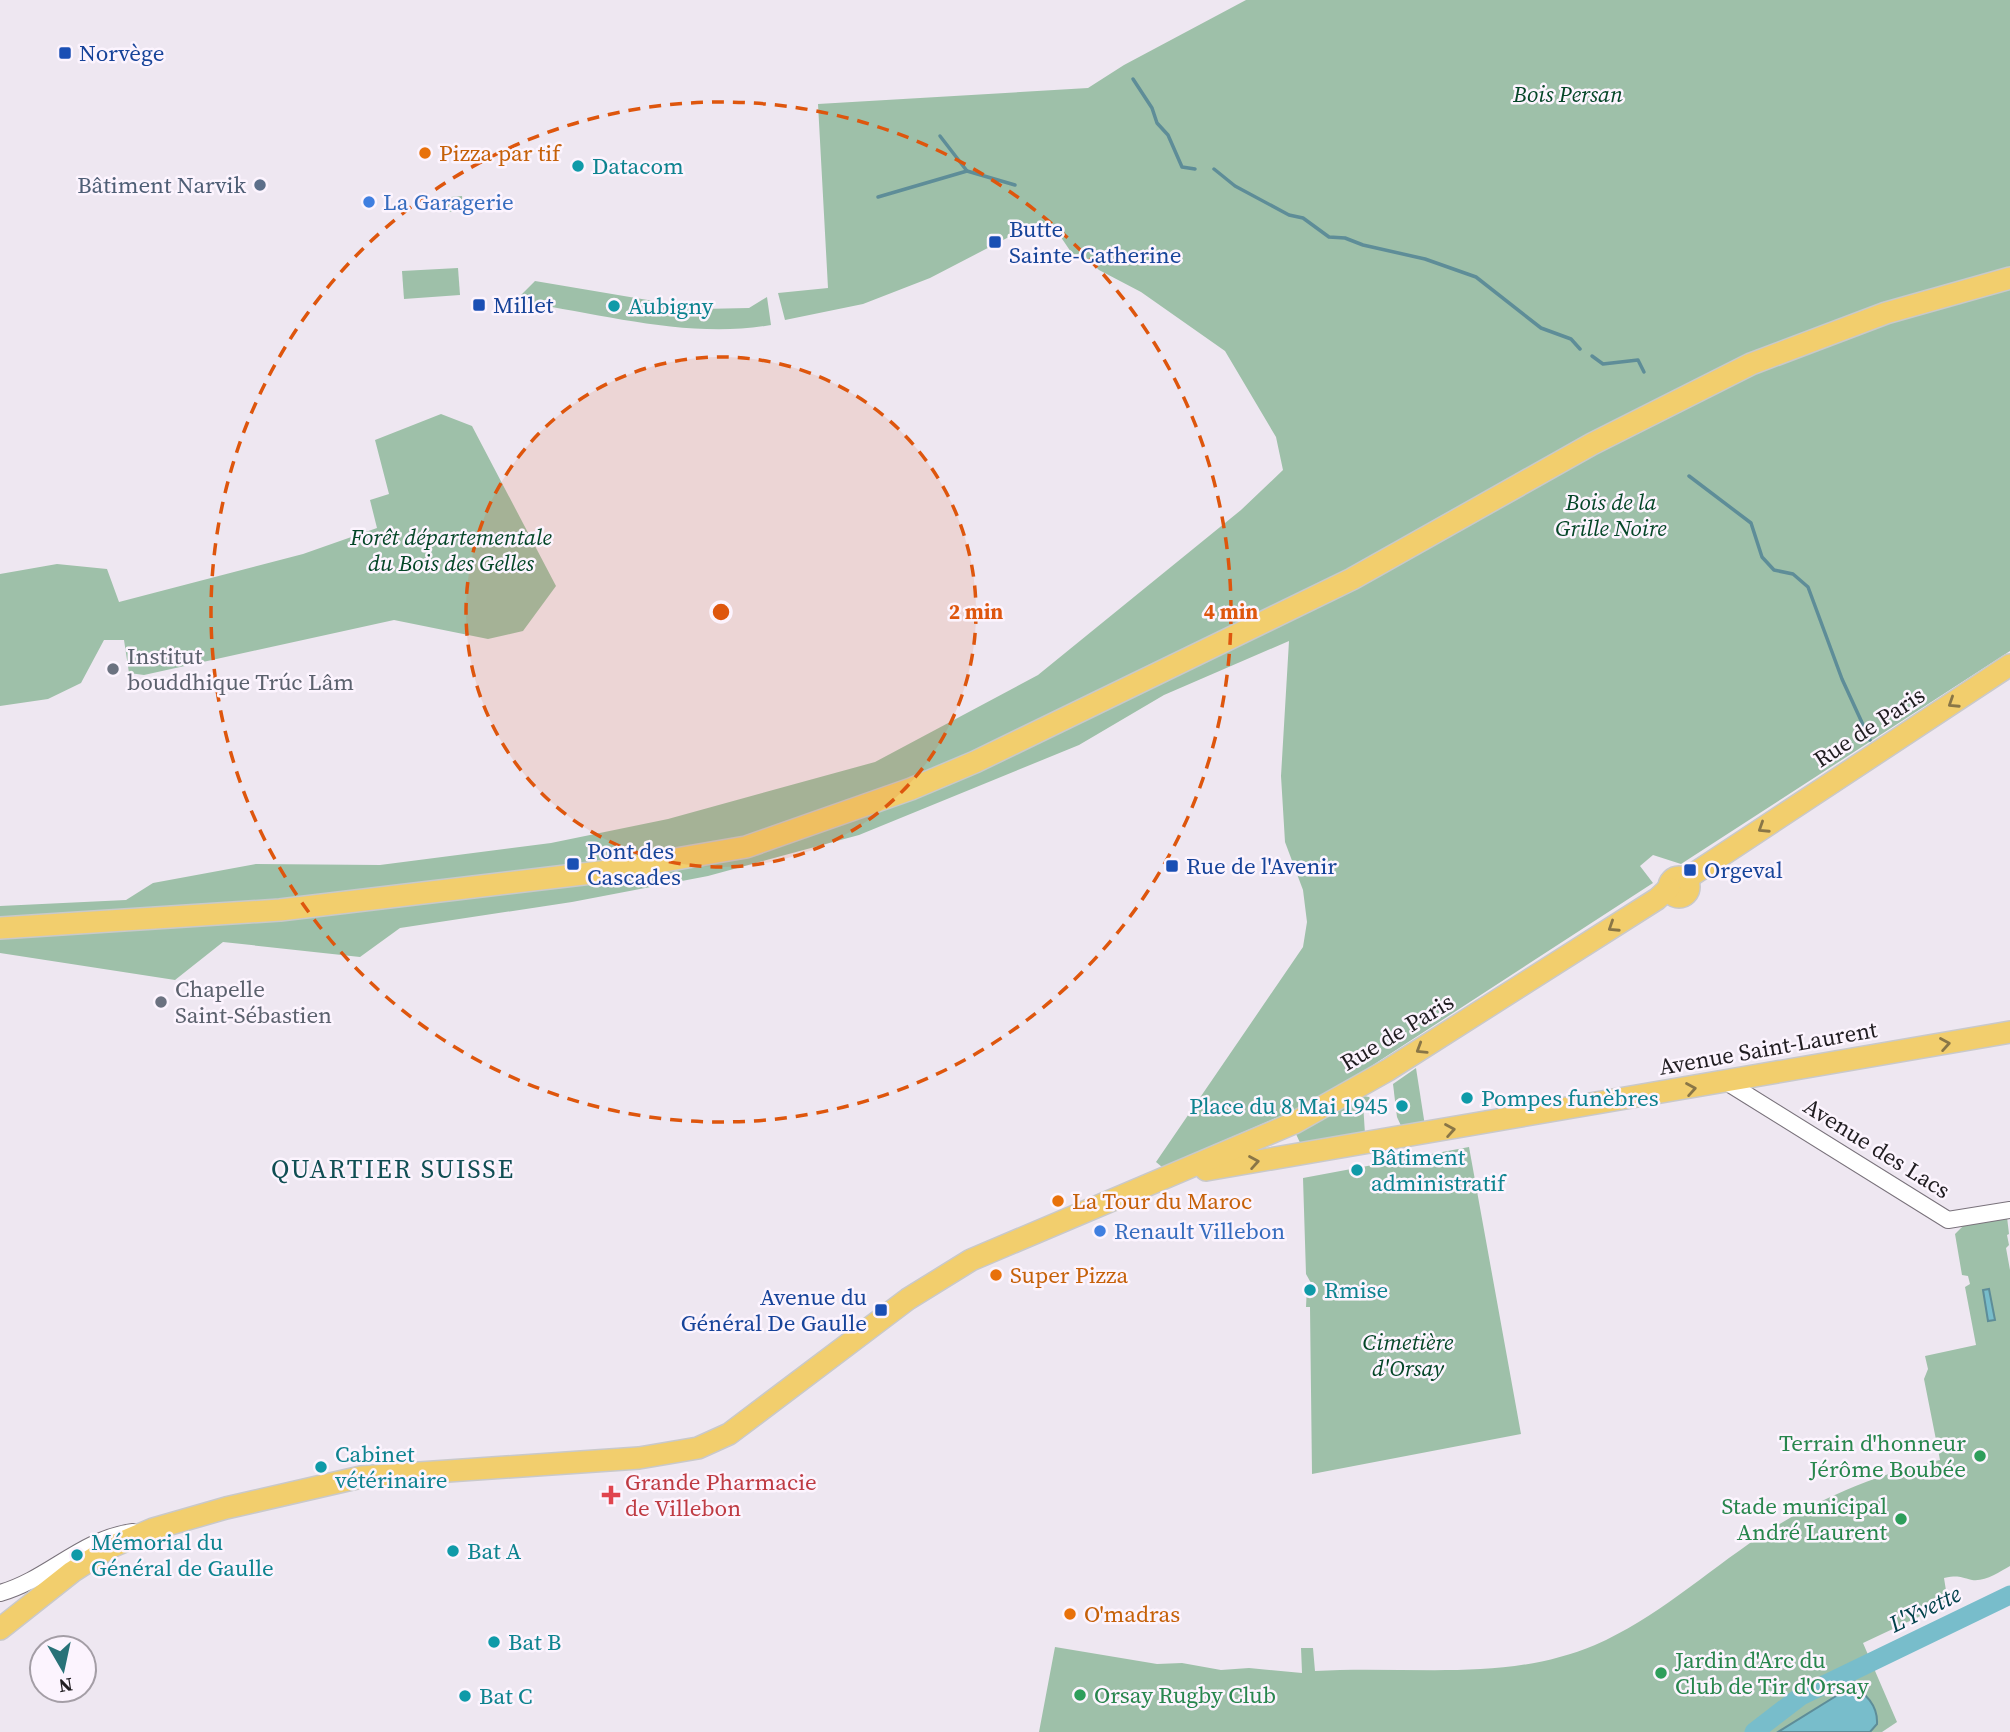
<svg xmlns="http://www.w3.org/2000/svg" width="2010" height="1732" font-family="'Source Serif 4',serif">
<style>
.green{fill:#9ec0a9}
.water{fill:#78bdcb;stroke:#5e8d98;stroke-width:2}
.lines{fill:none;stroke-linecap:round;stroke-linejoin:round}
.stream{stroke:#5e8d98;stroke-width:3.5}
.river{stroke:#78bdcb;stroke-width:19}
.minor-casing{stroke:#79727b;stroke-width:18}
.major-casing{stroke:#c9c9ca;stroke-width:24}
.minor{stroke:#fff;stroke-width:16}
.major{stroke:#f2ce6d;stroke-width:21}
.oneway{stroke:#897647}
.ring{fill:none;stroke:#de560d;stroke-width:3.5;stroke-dasharray:12 9}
.transit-dot{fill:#1a4fb4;stroke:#fcf4fe;stroke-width:2.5}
.food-dot{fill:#e8710a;stroke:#fcf4fe;stroke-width:2.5}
.culture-dot{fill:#0f9aa8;stroke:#fcf4fe;stroke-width:2.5}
.service-dot{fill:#5c6f8a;stroke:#fcf4fe;stroke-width:2.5}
.shop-dot{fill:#3f7fe0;stroke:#fcf4fe;stroke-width:2.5}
.worship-dot{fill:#6b7280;stroke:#fcf4fe;stroke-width:2.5}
.leisure-dot{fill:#2e9e5b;stroke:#fcf4fe;stroke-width:2.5}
.health-dot{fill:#e0444e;stroke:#fcf4fe;stroke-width:2.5}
.labels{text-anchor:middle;stroke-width:5;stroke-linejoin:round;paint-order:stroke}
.transit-label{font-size:23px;fill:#164399;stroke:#fcf4fe;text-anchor:start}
.park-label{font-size:23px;font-style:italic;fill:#044627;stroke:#fcf4fe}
.food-label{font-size:23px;fill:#c56008;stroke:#fcf4fe;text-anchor:start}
.culture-label{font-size:23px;fill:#0d838f;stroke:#fcf4fe;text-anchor:start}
.service-label{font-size:23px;fill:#4e5e75;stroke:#fcf4fe;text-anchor:end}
.shop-label{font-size:23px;fill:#366cbe;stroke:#fcf4fe;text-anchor:start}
.worship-label{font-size:23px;fill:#5b616d;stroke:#fcf4fe;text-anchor:start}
.street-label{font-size:23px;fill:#201d21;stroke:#fcf4fe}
.leisure-label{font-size:23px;fill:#27864d;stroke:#fcf4fe;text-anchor:end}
.health-label{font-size:23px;fill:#be3a42;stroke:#fcf4fe;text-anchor:start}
.water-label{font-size:24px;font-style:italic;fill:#00414b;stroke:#fcf4fe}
.quarter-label{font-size:26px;letter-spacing:2px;fill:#104e53;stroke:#fcf4fe}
.centre{fill:#de560d;stroke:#fcf4fe;stroke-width:3.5}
.ring-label{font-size:21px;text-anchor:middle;font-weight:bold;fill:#de560d;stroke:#fcf4fe;stroke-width:5;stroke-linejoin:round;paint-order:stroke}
</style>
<rect width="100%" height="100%" fill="#eee7f1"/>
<g class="green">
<polygon points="1246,0 2010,0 2010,651 1681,864 1653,855 1640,866 1653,883 1353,1078 1304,1106 1162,1167 1156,1162 1303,947 1307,922 1303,890 1285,842 1281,776 1289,641 1164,695 1079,745 859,835 708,876 572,902 400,928 360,957 223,942 175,980 0,953 0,906 126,900 153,883 256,864 380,865 551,843 668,819 875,762 1038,675 1241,510 1283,470 1276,437 1225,351 1141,292 1099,270 1088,259 1073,255 1052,224 1036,223 930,278 863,304 785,320 778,293 828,288 818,104 1088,88 1124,65"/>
<polygon points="462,196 463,211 447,212 446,205 451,204 451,197"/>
<polygon points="458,268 460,295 404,299 402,271"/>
<path d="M535 281 701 309 749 308 767 297 771 325C690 339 607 315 527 303L520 296Z"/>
<polygon points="441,414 472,426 556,586 523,631 488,639 394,620 144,675 129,673 124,640 104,640 81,683 48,699 0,706 0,574 57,564 107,569 119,602 303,554 377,528 370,500 389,494 375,440"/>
<polygon points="1416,1068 1425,1126 1402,1128 1397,1117 1393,1084"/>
<polygon points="1358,1095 1369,1097 1372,1101 1363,1103 1365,1134 1302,1147 1296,1134 1299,1129"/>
<polygon points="1469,1147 1521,1434 1312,1474 1310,1307 1306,1307 1307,1286 1311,1283 1306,1274 1303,1178"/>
<path d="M2007 1217 2009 1234 2007 1235 2009 1245 2006 1248 2010 1270V1566C1999 1572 1985 1582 1972 1580 1959 1577 1959 1575 1944 1578L1948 1603 1863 1643 1897 1722 1882 1732H1039L1055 1647 1157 1664 1182 1663 1221 1670 1249 1668 1302 1673 1301 1648H1313L1315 1671C1409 1665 1505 1683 1595 1645 1655 1619 1705 1573 1759 1537 1813 1501 1876 1474 1940 1460L1924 1379 1928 1369 1925 1356 1976 1345 1965 1287 1970 1284 1968 1276 1962 1275 1955 1234 1965 1224Z"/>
</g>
<g class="water">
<polygon points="1989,1289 1995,1320 1988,1321 1983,1290"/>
<path d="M1849 1688C1866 1690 1878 1707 1877 1724L1870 1732H1778Z"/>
</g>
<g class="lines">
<g class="stream">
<polyline points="1133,79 1152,108 1157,123 1168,135 1182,167 1195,169"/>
<polyline points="940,136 967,171"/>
<polyline points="1214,169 1235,186 1289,215 1303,218 1329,237 1345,238 1363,245 1425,259 1476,277 1541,328 1571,339 1580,349"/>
<polyline points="878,197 967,171 1015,185"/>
<polyline points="1592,356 1603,364 1638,360 1644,372"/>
<polyline points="1689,476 1751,523 1762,557 1774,570 1793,574 1808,587 1842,679 1870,740"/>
</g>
<polyline class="river" points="1754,1732 1801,1696 2010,1595"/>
<g class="minor-casing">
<g id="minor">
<polyline points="1728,1083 1948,1220 2010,1210"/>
<path d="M0 1593C49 1579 81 1539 133 1532"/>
</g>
</g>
<g class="major-casing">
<g id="major">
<circle cx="1679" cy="887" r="10"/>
<polyline points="1686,879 2010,665"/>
<polyline points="0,928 280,910 600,872 746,847 911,789 975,762 1352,579 1592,444 1751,364 1886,313 2010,278"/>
<polyline points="1206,1170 2010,1032"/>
<polyline points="0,1629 72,1572 111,1547 153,1529 226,1508 361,1477 639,1458 698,1448 729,1434 908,1299 971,1260 1294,1123 1388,1070 1657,899 1669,888"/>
</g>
</g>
<use href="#minor" class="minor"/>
<use href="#major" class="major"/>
</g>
<defs><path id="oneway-chevron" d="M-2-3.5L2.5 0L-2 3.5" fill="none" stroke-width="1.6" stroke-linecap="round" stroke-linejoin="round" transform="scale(1.75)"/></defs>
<g class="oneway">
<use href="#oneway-chevron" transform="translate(1953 703) rotate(147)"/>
<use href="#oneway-chevron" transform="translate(1763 828) rotate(147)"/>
<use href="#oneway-chevron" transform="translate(1613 927) rotate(147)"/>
<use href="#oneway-chevron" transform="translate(1945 1044) rotate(-10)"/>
<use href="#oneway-chevron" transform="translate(1421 1049) rotate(148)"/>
<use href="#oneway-chevron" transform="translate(1691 1089) rotate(-10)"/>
<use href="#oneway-chevron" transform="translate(1450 1130) rotate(-10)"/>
<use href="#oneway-chevron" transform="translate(1254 1162) rotate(-10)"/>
</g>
<circle cx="721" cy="612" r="255" fill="#de560d" fill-opacity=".12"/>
<g class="ring">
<circle cx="721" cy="612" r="255"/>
<circle cx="721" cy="612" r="510"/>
</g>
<g class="transit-dot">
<rect x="58" y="46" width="14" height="14" rx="3.5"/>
<rect x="988" y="235" width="14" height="14" rx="3.5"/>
<rect x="472" y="298" width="14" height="14" rx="3.5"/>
<rect x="566" y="857" width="14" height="14" rx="3.5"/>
<rect x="1165" y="859" width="14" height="14" rx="3.5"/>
<rect x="1683" y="863" width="14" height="14" rx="3.5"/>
<rect x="874" y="1303" width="14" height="14" rx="3.5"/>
</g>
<g class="food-dot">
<circle cx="425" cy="153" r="7"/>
<circle cx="1058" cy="1201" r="7"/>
<circle cx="996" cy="1275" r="7"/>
<circle cx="1070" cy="1614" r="7"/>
</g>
<g class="culture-dot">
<circle cx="578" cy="166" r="7"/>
<circle cx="614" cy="306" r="7"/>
<circle cx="1467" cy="1098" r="7"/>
<circle cx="1402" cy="1106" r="7"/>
<circle cx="1357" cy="1170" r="7"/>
<circle cx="1310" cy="1290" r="7"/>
<circle cx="321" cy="1467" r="7"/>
<circle cx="453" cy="1551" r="7"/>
<circle cx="77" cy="1555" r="7"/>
<circle cx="494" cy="1642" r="7"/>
<circle cx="465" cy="1696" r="7"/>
</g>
<circle class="service-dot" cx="260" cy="185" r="7"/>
<g class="shop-dot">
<circle cx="369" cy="202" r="7"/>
<circle cx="1100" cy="1231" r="7"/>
</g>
<g class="worship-dot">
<circle cx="113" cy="669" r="7"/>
<circle cx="161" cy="1002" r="7"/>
</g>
<g class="leisure-dot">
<circle cx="1980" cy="1456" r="7"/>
<circle cx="1901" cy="1519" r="7"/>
<circle cx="1661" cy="1673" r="7"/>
<circle cx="1080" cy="1695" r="7"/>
</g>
<path class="health-dot" d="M607.5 1484.5h7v7h7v7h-7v7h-7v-7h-7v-7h7z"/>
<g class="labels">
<g class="transit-label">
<text x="79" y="61">Norvège</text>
<text x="1009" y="237">Butte<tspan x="1009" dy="26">Sainte-Catherine</tspan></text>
<text x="493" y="313">Millet</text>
<text x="587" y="859">Pont des<tspan x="587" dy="26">Cascades</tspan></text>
<text x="1186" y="874">Rue de l'Avenir</text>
<text x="1704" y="878">Orgeval</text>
<text x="867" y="1305" text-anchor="end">Avenue du<tspan x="867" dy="26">Général De Gaulle</tspan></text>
</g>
<g class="park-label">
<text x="1568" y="102">Bois Persan</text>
<text x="1611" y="510">Bois de la<tspan x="1611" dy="26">Grille Noire</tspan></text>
<text x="451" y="545">Forêt départementale<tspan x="451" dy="26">du Bois des Gelles</tspan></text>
<text x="1408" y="1350">Cimetière<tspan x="1408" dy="26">d'Orsay</tspan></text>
</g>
<g class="food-label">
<text x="439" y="161">Pizza par tif</text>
<text x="1072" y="1209">La Tour du Maroc</text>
<text x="1010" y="1283">Super Pizza</text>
<text x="1084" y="1622">O'madras</text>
</g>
<g class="culture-label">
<text x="592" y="174">Datacom</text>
<text x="628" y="314">Aubigny</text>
<text x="1481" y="1106">Pompes funèbres</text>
<text x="1388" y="1114" text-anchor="end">Place du 8 Mai 1945</text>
<text x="1371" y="1165">Bâtiment<tspan x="1371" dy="26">administratif</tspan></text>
<text x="1324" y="1298">Rmise</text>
<text x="335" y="1462">Cabinet<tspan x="335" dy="26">vétérinaire</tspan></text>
<text x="91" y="1550">Mémorial du<tspan x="91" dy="26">Général de Gaulle</tspan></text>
<text x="467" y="1559">Bat A</text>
<text x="508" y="1650">Bat B</text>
<text x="479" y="1704">Bat C</text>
</g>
<g class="service-label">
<text x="246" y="193">Bâtiment Narvik</text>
</g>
<g class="shop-label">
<text x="383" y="210">La Garagerie</text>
<text x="1114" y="1239">Renault Villebon</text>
</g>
<g class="worship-label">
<text x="127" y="664">Institut<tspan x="127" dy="26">bouddhique Trúc Lâm</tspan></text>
<text x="175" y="997">Chapelle<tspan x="175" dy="26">Saint-Sébastien</tspan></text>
</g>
<g class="street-label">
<text transform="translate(1869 727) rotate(-33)" y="8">Rue de Paris</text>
<text transform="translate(1397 1032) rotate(-31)" y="8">Rue de Paris</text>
<text transform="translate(1768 1048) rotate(-10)" y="8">Avenue Saint-Laurent</text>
<text transform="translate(1877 1148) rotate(32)" y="8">Avenue des Lacs</text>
</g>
<g class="leisure-label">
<text x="1966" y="1451">Terrain d'honneur<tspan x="1966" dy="26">Jérôme Boubée</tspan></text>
<text x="1887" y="1514">Stade municipal<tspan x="1887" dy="26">André Laurent</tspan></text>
<text x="1675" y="1668" text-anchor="start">Jardin d'Arc du<tspan x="1675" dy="26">Club de Tir d'Orsay</tspan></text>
<text x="1094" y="1703" text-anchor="start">Orsay Rugby Club</text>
</g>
<g class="health-label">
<text x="625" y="1490">Grande Pharmacie<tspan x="625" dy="26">de Villebon</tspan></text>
</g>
<g class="water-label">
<text transform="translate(1925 1609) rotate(-26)" y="8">L'Yvette</text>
</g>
<g class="quarter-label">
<text x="393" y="1178">QUARTIER SUISSE</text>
</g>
</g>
<circle cx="721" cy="612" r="10" class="centre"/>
<g class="ring-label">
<text x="976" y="619">2 min</text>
<text x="1231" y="619">4 min</text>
</g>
<g transform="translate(63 1669) rotate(171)"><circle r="33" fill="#fcf4fe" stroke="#a49ea6" stroke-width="2"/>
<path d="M0-5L12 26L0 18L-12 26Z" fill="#287278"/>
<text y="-10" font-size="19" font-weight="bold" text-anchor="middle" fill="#201d21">N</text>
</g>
</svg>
